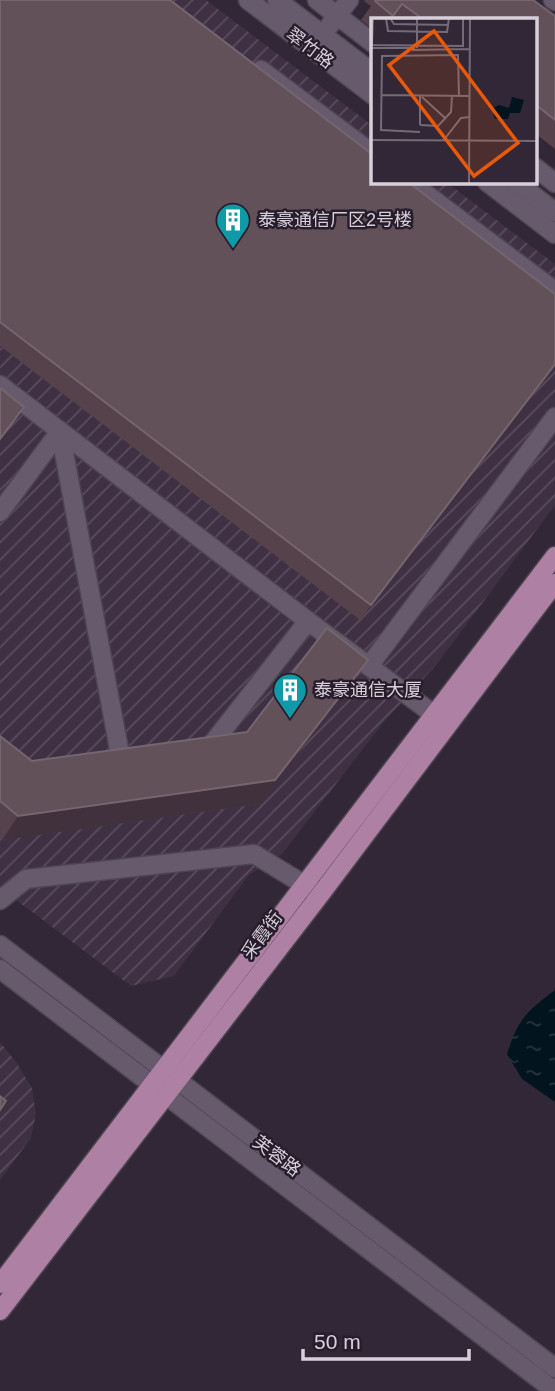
<svg xmlns="http://www.w3.org/2000/svg" width="555" height="1391" font-family="Helvetica,'Noto Sans SC',sans-serif">
<style>
.industrial{fill:url(#industrial-furrows)}
.water{fill:url(#water-ripples)}
.lines{fill:none;stroke-linecap:round;stroke-linejoin:round}
.minor-casing{stroke:#4e4552;stroke-width:21}
.major-casing{stroke:#4e4552;stroke-width:21}
.minor{stroke:#675a6c;stroke-width:18}
.major{stroke:#ae80a4;stroke-width:18}
.wall{fill:#55424b}
.shaded-wall{fill:#41313c}
.building{fill:#63515a;stroke:#75656e;stroke-width:2}
.labels{text-anchor:middle;stroke-width:5;stroke-linejoin:round;paint-order:stroke}
.street-label{font-size:18px;fill:#d7d0da;stroke:#281d2c}
.poi-label{font-size:18px;fill:#d7d0da;stroke:#281d2c;text-anchor:start}
.inset-road{fill:none;stroke:#746b78;stroke-width:2}
.view{fill:#e8590c;fill-opacity:0.15;stroke:#e8590c;stroke-width:3.5}
.inset-edge{fill:none;stroke:#d7d0da;stroke-width:3.5}
</style>
<defs>
<pattern id="industrial-furrows" width="10" height="10" patternUnits="userSpaceOnUse" patternTransform="scale(1.75)"><rect width="10" height="10" fill="#3f3044"/><path d="M-1 1l2-2M0 10L10 0M9 11l2-2" fill="none" stroke="#5a4d5e"/></pattern>
<pattern id="water-ripples" width="26" height="14" patternUnits="userSpaceOnUse" patternTransform="scale(1.75)"><rect width="26" height="14" fill="#02151e"/><path d="M2 4q2-2 4 0t4 0M15 11q2-2 4 0t4 0" fill="none" stroke="#26363e"/></pattern>
</defs>
<rect width="100%" height="100%" fill="#322736"/>
<g class="industrial">
<polygon points="0,0 206,0 373,126 373,182 446,182 555,264 555,505 437,664 383,723 282,854 248,876 174,976 131,986 0,888"/>
<polygon points="0,1042 16,1062 32,1088 36,1114 31,1138 0,1180"/>
</g>
<path class="water" d="M555 990V1102L522 1079 507 1054C518 1019 526 1012 555 990Z"/>
<g class="lines">
<g class="minor-casing">
<g id="minor">
<polyline points="248,0 373,95"/>
<polyline points="277,0 373,73"/>
<polyline points="317,0 373,43"/>
<polyline points="553,0 555,1"/>
<polyline points="330,25 349,0"/>
<polyline points="261,70 373,154"/>
<polyline points="536,168 555,183"/>
<polyline points="410,182 555,291"/>
<polyline points="487,182 555,234"/>
<polyline points="516,182 555,212"/>
<polyline points="0,385 308,621 444,722"/>
<polyline points="60,431 121,760"/>
<polyline points="0,512 60,431"/>
<polyline points="369,666 555,417"/>
<polyline points="202,749 208,749 308,621"/>
<polyline points="0,900 26,879 254,854 316,892"/>
<polyline points="0,945 555,1368"/>
<polyline points="0,969 555,1391"/>
</g>
</g>
<g class="major-casing">
<g id="major">
<polyline points="0,1284 555,556"/>
<polyline points="0,1311 320,895 555,583"/>
</g>
</g>
<use href="#minor" class="minor"/>
<use href="#major" class="major"/>
</g>
<g class="wall">
<polygon points="0,0 555,366 360,620 0,346"/>
<polygon points="365,0 533,0 555,16 555,149 536,134 536,19 373,19 373,29 361,20 371,6 364,1"/>
<polygon points="368,660 351,684 259,804 2,840 0,838 0,736 32,761 247,732"/>
</g>
<g class="shaded-wall">
<polygon points="555,364 555,366 360,620 371,605"/>
<polygon points="368,660 351,684 259,804 2,840 18,816 275,780"/>
</g>
<g class="building">
<polygon points="0,0 170,0 373,155 373,182 408,182 555,294 555,364 371,605 0,322"/>
<polygon points="376,0 533,0 555,16 555,120 536,105 536,19 423,19 402,4 393,16 375,1"/>
<polygon points="0,388 24,407 0,439"/>
<polygon points="327,628 368,660 275,780 18,816 0,801 0,736 32,761 247,732"/>
<polygon points="0,1096 6,1101 0,1110"/>
</g>
<defs>
<g id="building-pin" transform="scale(1.75)"><path d="M0 17L-7.5 6A9.5 9.5 0 1 1 7.5 6Z" fill="#0f9aa8" stroke="#281d2c"/><path d="M-4-6H4V6H1V3H-1V6H-4ZM-2.5-4.3h1.7v1.8h-1.7ZM.8-4.3h1.7v1.8H.8ZM-2.5-1h1.7V.8h-1.7ZM.8-1h1.7V.8H.8Z" fill="#fff"/></g>
</defs>
<g fill-rule="evenodd">
<use href="#building-pin" x="233" y="220"/>
<use href="#building-pin" x="290" y="690"/>
</g>
<g class="labels">
<g class="street-label">
<text transform="translate(310 48) rotate(37)" y="6">翠竹路</text>
<text transform="translate(262 935) rotate(-53)" y="6">采霞街</text>
<text transform="translate(277 1156) rotate(37)" y="6">芙蓉路</text>
</g>
<g class="poi-label">
<text x="258" y="226">泰豪通信厂区2号楼</text>
<text x="314" y="696">泰豪通信大厦</text>
</g>
</g>
<g transform="translate(371 18)">
<rect width="166" height="166" fill="#322736"/>
<path d="M141 79 153 82 149 95H139L137 101H123L122 90 128 87 138 90Z" fill="#02151e"/>
<path class="inset-road" d="M2 0 1 27 92 28V0M15 0 17 13 76 14 78 0M19 0 23 6 78 7M46 0V30M0 30H44M41 32 98 31M10 77 98 78M49 78V107M51 79 74 100M49 107 67 108 80 94 81 78M49 114 10 112 11 38 87 37 88 78M0 122 167 123M72 123 90 100 98 99M98 166 99 0"/>
<path class="view" d="M63 13 147 125 103 158 18 47Z"/>
<rect width="166" height="166" class="inset-edge"/>
</g>
<path d="M303 1349v10h166v-10" fill="none" stroke="#d7d0da" stroke-width="3.5"/>
<text x="314" y="1349" font-size="21" fill="#d7d0da" stroke="#281d2c" stroke-width="5" paint-order="stroke">50 m</text>
</svg>
